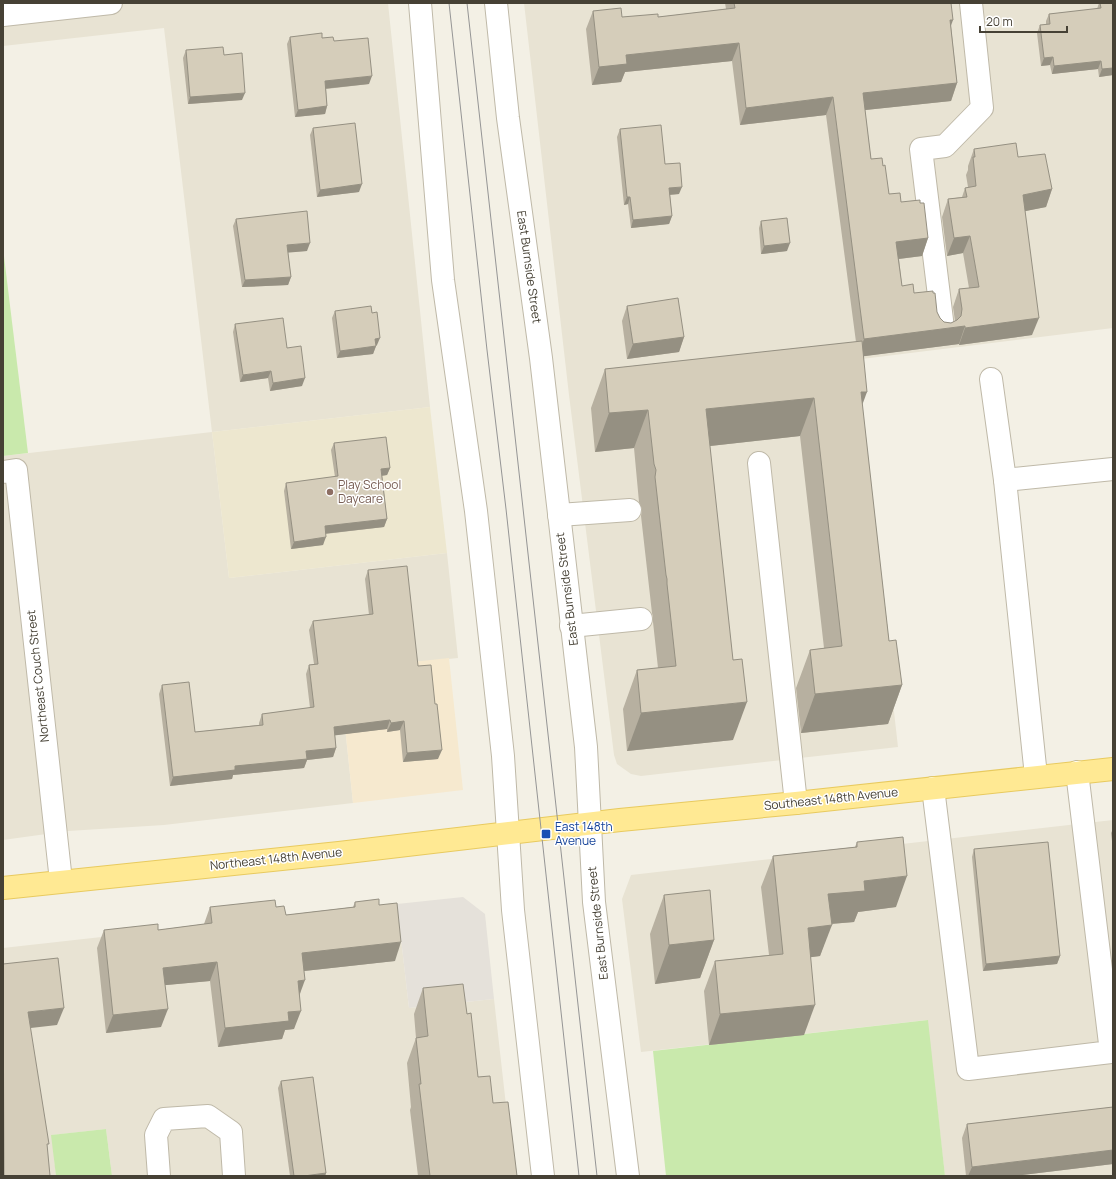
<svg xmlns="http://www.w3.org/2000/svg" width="1116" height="1179" font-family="Manrope,sans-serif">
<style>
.residential{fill:#e8e3d3}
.commercial{fill:#f6e9cf}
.industrial{fill:#e5e1da}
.education{fill:#ede7cf}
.green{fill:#c9e9ac}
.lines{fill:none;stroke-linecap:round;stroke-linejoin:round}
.minor-casing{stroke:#bfb9a8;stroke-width:24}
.major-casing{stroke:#e8ca5f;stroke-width:24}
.minor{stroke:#fff;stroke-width:22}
.major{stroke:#ffe993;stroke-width:22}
.tram{stroke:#959595;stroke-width:1}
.wall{fill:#b7b0a0}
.shaded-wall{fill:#959082}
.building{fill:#d5cdba;stroke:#959082}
.education-dot{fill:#8d6e63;stroke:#fff;stroke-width:1.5}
.transit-dot{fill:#1a4fb4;stroke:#fff;stroke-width:1.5}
.labels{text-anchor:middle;stroke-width:3;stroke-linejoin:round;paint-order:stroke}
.street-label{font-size:12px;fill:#464135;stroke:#fff}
.education-label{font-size:12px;fill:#785e54;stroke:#fff;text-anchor:start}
.transit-label{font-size:12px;fill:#164399;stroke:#fff;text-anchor:start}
</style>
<rect width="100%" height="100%" fill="#f3f0e5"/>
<g class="residential">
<polygon points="3,3 388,3 430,407 212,432 229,578 447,553 458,658 339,670 353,803 164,825 68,831 3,840 3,456 212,432 164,28 3,46"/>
<polygon points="524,3 1113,3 1113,328 610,390 856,374 898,747 641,776 631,774 617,764 614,755 569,395"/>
<polygon points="1113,820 1113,1176 945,1176 927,1020 641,1052 622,899 631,875"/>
<polygon points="397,904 409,1008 494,999 514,1176 112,1176 106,1129 52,1135 56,1176 3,1176 3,948"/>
</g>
<polygon class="commercial" points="449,658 463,790 353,803 339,670"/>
<polygon class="industrial" points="463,897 485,914 494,999 409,1008 397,904"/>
<polygon class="education" points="430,407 447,553 229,578 212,432"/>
<g class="green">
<polygon points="3,248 28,453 3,456"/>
<polygon points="928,1020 945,1176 666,1176 653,1051"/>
<polygon points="106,1129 112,1176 56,1176 51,1135"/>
</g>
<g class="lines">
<g class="minor-casing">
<g id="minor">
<polyline points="420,3 443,280 476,511 503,756 513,910 543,1176"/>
<polyline points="496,3 508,118 541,358 586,747 594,902 628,1176"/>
<polyline points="3,15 111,3"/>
<polyline points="943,328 921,149 945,146 982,108 971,3"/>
<polyline points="991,379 1005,480 1036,776"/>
<polyline points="759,463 796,803"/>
<polyline points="3,472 16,470 61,881"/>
<polyline points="1005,480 1113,469"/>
<polyline points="559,515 630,510"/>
<polyline points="571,626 641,619"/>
<polyline points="933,788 968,1069 1111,1052 1077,772"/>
<polyline points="159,1176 156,1135 164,1119 208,1116 231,1132 234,1176"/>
</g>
</g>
<g class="major-casing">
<polyline id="major" points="3,888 339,853 620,820 796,803 1113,769"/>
</g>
<use href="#minor" class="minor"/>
<use href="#major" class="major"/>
<g class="tram">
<polyline points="449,3 487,350 506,509 579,1176"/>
<polyline points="467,3 597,1176"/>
</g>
</g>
<g class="wall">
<polygon points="725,3 951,3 951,26 957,83 951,101 865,110 871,159 883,166 889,194 901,202 928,238 922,256 899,259 902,286 914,293 937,312 940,318 944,322 951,323 955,321 953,307 959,289 969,288 963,253 947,256 942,217 948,199 962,197 965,188 968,187 966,175 968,170 968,166 974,149 1018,157 1052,189 1046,207 1025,211 1032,335 959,345 959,344 864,356 862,406 889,641 902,685 888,724 801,733 796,688 810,650 824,648 800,436 710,446 733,740 627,751 623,709 637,670 658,668 653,622 653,617 652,613 641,516 642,509 639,502 634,448 595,452 591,408 605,369 856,342 826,115 740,125 732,61 625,72 621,82 592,85 586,29 593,11 622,17 658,17 726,9"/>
<polygon points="1099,3 1113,3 1113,75 1099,77 1098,69 1052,74 1050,65 1041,66 1037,33 1040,25 1046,25 1046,21 1049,14 1097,9"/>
<polygon points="290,37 322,38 334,41 369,84 326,89 327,106 325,114 295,117 287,44"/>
<polygon points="186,50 224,55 242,100 188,104 183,58"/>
<polygon points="313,128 359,192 317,197 310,135"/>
<polygon points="620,129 665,164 679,194 670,195 672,216 669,224 631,228 628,204 624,205 617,137"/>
<polygon points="236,219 307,251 288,252 291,277 288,285 242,287 233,226"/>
<polygon points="761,221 787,251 761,254 759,228"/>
<polygon points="627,306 684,337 679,352 627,359 622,321"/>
<polygon points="335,311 377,345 376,346 373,354 337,358 332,318"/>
<polygon points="235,324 287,348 302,386 270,391 268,378 240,382 233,332"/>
<polygon points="334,443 390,468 387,475 382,476 387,519 384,527 325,534 323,545 291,549 284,491 286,483 335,477 331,450"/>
<polygon points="368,570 418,666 438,759 403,762 400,730 387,732 387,729 335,735 336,748 333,757 307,760 304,768 233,775 232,779 170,786 159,694 162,685 195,732 259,725 259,723 262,714 310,708 306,674 309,665 314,664 309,630 313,621 369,615 365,579"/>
<polygon points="1113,829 1113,849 1111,833"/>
<polygon points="857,842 896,907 858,912 854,922 831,924 820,956 811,957 804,1035 709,1045 704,991 715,961 769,955 761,887 773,856 855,847"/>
<polygon points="974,849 1060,956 1057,964 983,971 972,857"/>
<polygon points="664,895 714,940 700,978 655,984 650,934"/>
<polygon points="355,902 379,905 395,961 304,971 294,1029 285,1030 282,1039 218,1047 210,981 165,985 161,1027 106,1033 97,948 104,930 158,930 204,924 210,907 276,907 286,915 353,907"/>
<polygon points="423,988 467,1014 478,1077 493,1103 517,1176 418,1176 410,1110 411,1107 407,1063 416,1038 414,1014"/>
<polygon points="281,1081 326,1173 325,1176 290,1176 278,1088"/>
<polygon points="1113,1107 1113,1164 1013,1176 966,1176 962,1138 967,1124"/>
</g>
<g class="shaded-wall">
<polygon points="950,20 953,20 947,37"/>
<polygon points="739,43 732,61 625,72 621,82 592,85 599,67 626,55"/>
<polygon points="1053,57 1050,65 1041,66 1044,58"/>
<polygon points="1101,61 1098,69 1052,74 1054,66"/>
<polygon points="1113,68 1113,75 1099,77 1102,69"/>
<polygon points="372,76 369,84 322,89 325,81"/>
<polygon points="957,83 951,101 856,111 863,93"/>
<polygon points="245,93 242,100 188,104 190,97"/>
<polygon points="833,97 826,115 740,125 746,108"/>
<polygon points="327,106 325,114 295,117 298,110"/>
<polygon points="362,184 359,192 317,197 320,190"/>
<polygon points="682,187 679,194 666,195 669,188"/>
<polygon points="1052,189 1046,207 1016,213 1023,195"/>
<polygon points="627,197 630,197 628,204 624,205"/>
<polygon points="672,216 669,224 631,228 633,220"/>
<polygon points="970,236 963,253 947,256 954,238"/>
<polygon points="928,238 922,256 890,260 896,242"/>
<polygon points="310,243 307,251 284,253 287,245"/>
<polygon points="790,243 787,251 761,254 764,246"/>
<polygon points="291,277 288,285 242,287 245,280"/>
<polygon points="1039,318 1032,335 959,345 965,328"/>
<polygon points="965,326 959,344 858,357 864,339"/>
<polygon points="684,337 679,352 627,359 633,344"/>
<polygon points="380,338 377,345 372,346 375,339"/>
<polygon points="376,346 373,354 337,358 340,351"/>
<polygon points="271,371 268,378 240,382 243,375"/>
<polygon points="305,378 302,386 270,391 273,383"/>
<polygon points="861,392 867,392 853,430"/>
<polygon points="814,398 800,436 692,448 706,409"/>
<polygon points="648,410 634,448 595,452 609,413"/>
<polygon points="390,468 387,475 378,476 381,469"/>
<polygon points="387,519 384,527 322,534 325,526"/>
<polygon points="326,537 323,545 291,549 294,542"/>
<polygon points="902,685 888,724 801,733 815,694"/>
<polygon points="747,702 733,740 627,751 641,713"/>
<polygon points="390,720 387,729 330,736 334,727"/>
<polygon points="404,721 400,730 387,732 391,723"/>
<polygon points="336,748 333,757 307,760 304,768 233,775 232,779 170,786 173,777 306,751"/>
<polygon points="442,750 438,759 403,762 407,753"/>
<polygon points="907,876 896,907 858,912 854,922 817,925 828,894 864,881"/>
<polygon points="832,925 820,956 797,959 808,928"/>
<polygon points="714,940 700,978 655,984 669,945"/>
<polygon points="401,942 395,961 295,972 302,953"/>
<polygon points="1060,956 1057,964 983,971 986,964"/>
<polygon points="217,962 210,981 156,986 163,968"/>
<polygon points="305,980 298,999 298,981"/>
<polygon points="815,1005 804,1035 709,1045 720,1014"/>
<polygon points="64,1008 57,1025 22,1029 28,1012"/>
<polygon points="168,1009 161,1027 106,1033 113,1015"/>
<polygon points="301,1011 294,1029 285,1030 282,1039 218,1047 225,1028 288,1012"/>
<polygon points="1113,1150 1113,1164 1013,1176 968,1176 972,1167"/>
<polygon points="326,1173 325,1176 304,1176"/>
</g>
<g class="building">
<polygon points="734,3 951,3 953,20 950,20 957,83 863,93 871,159 882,158 883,166 885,165 889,194 900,193 901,202 920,200 920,203 924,203 928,238 896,242 902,286 913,284 914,293 933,291 933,293 935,293 937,312 940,318 944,322 951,323 957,320 961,316 962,309 959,289 979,287 970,236 954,238 948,199 967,197 965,188 976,186 973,157 975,157 974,149 1016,143 1018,157 1045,154 1052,189 1023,195 1039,318 965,328 965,326 864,339 833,97 746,108 739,43 626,55 627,64 599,67 593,11 621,8 622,17 658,14 658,17 735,8"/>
<polygon points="1100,3 1113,3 1113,68 1102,69 1101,61 1054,66 1053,57 1044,58 1040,25 1050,24 1049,14 1101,8"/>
<polygon points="322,33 322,38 333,37 334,41 368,38 372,76 325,81 327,106 298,110 290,37"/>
<polygon points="223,47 224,55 242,53 245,93 190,97 186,50"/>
<polygon points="355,123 362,184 320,190 313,128"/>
<polygon points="661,125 665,164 680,163 682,187 669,188 672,216 633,220 630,197 627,197 620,129"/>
<polygon points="307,211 310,243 287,245 291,277 245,280 236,219"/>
<polygon points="787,218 790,243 764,246 761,221"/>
<polygon points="678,298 684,337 633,344 627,306"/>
<polygon points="371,306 372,313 377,312 380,338 375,339 376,346 340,351 335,311"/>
<polygon points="283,318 287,348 301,346 305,378 273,383 271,371 243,375 235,324"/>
<polygon points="862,341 867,392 861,392 889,641 896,640 902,685 815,694 810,650 842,646 814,398 706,409 733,660 742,659 747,702 641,713 637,670 676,666 667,584 667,579 666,575 655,477 656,470 654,464 648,410 609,413 605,369"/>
<polygon points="386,437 390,468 381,469 387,519 325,526 326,537 294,542 286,483 338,476 334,443"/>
<polygon points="407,566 418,666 431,665 435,704 437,704 442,750 407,753 404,721 391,723 390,720 334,727 336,748 306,751 307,759 235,766 235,770 173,777 162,685 189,682 195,732 263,725 262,714 314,707 309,665 318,664 313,621 373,614 368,570"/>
<polygon points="903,837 907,876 864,881 865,891 828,894 832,925 808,928 815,1005 720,1014 715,961 783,954 773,856 857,847 857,842"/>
<polygon points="1048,842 1060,956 986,964 974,849"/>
<polygon points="710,890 714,940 669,945 664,895"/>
<polygon points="379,899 379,905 397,903 401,942 302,953 305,980 298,981 301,1011 288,1012 289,1021 225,1028 217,962 163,968 168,1009 113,1015 104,930 158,924 158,930 212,923 210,907 275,900 276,907 284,906 286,915 355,907 355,902"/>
<polygon points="58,958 64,1008 28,1012 49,1144 47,1144 50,1176 4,1176 3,964"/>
<polygon points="463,984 467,1014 471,1013 478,1077 490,1076 493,1103 508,1102 517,1176 430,1176 419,1084 421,1084 416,1038 428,1036 423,988"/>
<polygon points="313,1077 326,1173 304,1176 294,1176 281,1081"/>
<polygon points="1113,1107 1113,1150 972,1167 967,1124"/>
</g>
<circle class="education-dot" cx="330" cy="492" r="4"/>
<rect class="transit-dot" x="541" y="829" width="10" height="10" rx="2"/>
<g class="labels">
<g class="street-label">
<text transform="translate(529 267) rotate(82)" y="4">East Burnside Street</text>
<text transform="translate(567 589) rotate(-97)" y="4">East Burnside Street</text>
<text transform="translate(38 676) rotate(-96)" y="4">Northeast Couch Street</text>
<text transform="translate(831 799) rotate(-6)" y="4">Southeast 148th Avenue</text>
<text transform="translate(276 859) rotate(-6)" y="4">Northeast 148th Avenue</text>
<text transform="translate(598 923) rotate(-96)" y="4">East Burnside Street</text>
</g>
<g class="education-label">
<text x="338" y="489">Play School<tspan x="338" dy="14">Daycare</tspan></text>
</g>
<g class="transit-label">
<text x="555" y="831">East 148th<tspan x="555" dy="14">Avenue</tspan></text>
</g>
</g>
<rect width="1116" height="1179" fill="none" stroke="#464135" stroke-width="8"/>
<path d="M980 26v6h87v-6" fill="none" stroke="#464135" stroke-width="2"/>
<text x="986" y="26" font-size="12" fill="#464135" stroke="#ffffff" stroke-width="3" paint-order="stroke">20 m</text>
</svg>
